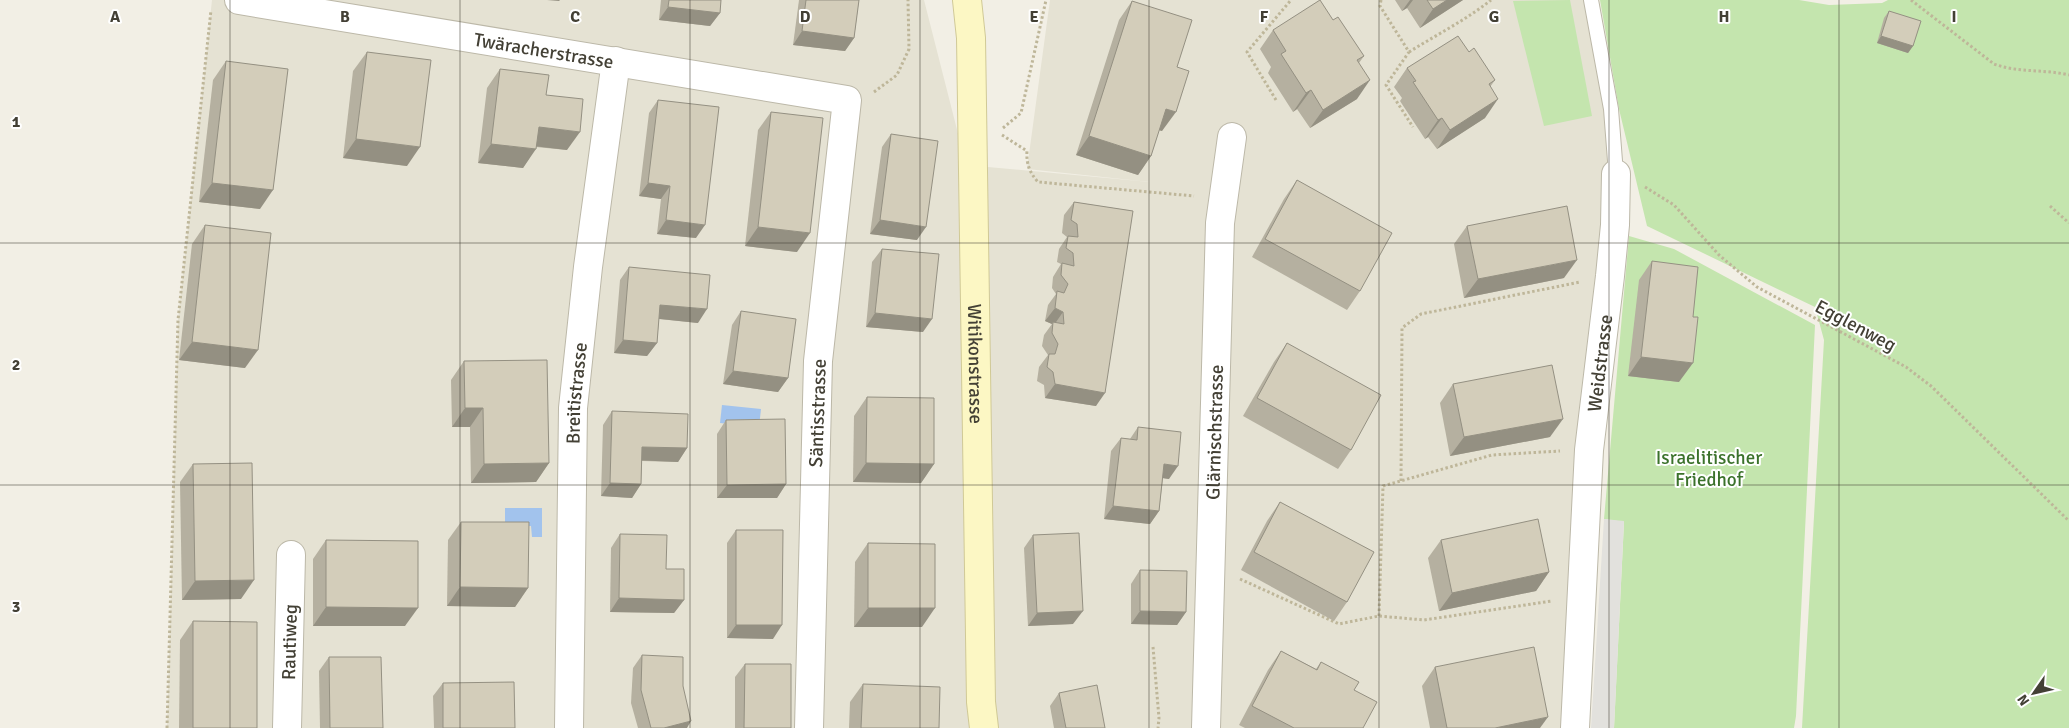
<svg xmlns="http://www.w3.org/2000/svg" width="2069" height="728" font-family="Signika,sans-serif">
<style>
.residential{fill:#e5e2d3}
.green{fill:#c4e5ae}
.parking{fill:#e2e1dd}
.water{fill:#a2c3ed}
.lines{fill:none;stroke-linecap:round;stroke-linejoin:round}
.lane-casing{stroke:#bcb8a8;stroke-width:16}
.street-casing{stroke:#bcb8a8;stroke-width:30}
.secondary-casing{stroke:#d0c996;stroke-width:30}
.path{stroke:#beb699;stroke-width:3;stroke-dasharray:2.5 2.5;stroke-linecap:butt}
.lane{stroke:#fff;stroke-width:14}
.street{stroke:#fff;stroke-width:28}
.secondary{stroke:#fcf7c4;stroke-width:28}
.wall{fill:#b5b0a0}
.shaded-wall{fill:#949082}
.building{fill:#d3cdba;stroke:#949082}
.grid{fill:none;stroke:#434035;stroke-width:1;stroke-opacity:0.55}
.labels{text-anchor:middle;stroke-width:4;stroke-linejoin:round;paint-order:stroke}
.street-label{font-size:19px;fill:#434035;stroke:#fff}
.park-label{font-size:19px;fill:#3b722b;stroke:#fff}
.grid-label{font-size:16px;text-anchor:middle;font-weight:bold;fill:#434035;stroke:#fff;stroke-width:4;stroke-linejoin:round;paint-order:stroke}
</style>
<rect width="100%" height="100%" fill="#f2efe5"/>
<polygon class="residential" points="212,0 924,0 966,165 1150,182 1027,169 1050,0 1586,0 1616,174 1565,728 167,728 178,320"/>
<g class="green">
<polygon points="1570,0 1592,116 1544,126 1513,1"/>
<polygon points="1600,0 1799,0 1829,5 1882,3 1888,0 2069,0 2069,728 1802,728 1824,340 1815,307 1647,226 1619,109"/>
<polygon points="1629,236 1674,249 1815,325 1796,716 1794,728 1614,728 1624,522 1604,519"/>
</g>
<polygon class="parking" points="1604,519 1624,521 1614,728 1591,728"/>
<g class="water">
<polygon points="722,405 761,409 759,427 720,423"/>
<polygon points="505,508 542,508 542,537 532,537 531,526 505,526"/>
</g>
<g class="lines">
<g class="lane-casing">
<polyline id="lane" points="1591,0 1611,109 1616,174"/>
</g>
<g class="street-casing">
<g id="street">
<path id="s1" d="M239 0 847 100 818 361 809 728"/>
<path id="s2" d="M287 728 291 555"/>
<path id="s3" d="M569 728 573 408 588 267 616 61"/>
<path id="s4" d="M1206 728 1220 223 1232 137"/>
<path id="s5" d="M1575 728 1589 450 1610 276 1615 225 1616 174"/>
</g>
</g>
<g class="secondary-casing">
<g id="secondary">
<path id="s6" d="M967 0 971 38 981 702 984 728"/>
</g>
</g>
<g class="path">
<polyline points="1381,0 1380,6 1409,52 1386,85 1413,127"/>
<path d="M1911 0 1994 64C2018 73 2044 69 2069 75"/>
<path d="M1409 52C1436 35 1466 20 1491 0"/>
<polyline points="874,92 897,75 909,49 908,0"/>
<polyline points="1276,100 1247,52 1291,0"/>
<polyline points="1003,128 1021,113 1046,0"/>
<path d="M1002 135 1027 151C1026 164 1030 173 1038 182L1194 196"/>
<polyline points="1645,187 1674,205 1719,255 1757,287 1906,367 1931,386 2069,521"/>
<polyline points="2050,206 2069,223"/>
<polyline points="1401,481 1402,328 1421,314 1580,282"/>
<polyline points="1240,579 1339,624 1379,616 1424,620 1552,601"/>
<polyline points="1379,616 1383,486 1492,455 1560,451"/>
<polyline points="1153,647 1159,718 1158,728"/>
<polyline points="167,728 178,320 211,10"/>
</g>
<use href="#lane" class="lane"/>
<use href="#street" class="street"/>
<use href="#secondary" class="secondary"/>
</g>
<g class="wall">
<polygon points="661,0 721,0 720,13 710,26 659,20"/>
<polygon points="799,0 859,0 854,38 845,51 793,45"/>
<polygon points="1395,0 1463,0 1420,28 1407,8 1402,11"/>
<polygon points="1132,1 1177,67 1162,131 1159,130 1151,156 1138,175 1076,155 1119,20"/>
<polygon points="1889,11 1913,46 1908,53 1877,43 1884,18"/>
<polygon points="1333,20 1364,56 1359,63 1357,99 1310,128 1297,109 1293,112 1268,73 1271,67 1260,49 1273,30"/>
<polygon points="367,52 407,166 343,158 353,71"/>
<polygon points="1469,52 1495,80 1490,87 1485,118 1437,149 1428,137 1425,139 1400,101 1402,98 1394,87 1407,68"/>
<polygon points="226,61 260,209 199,202 213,80"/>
<polygon points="500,69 546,95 567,150 536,147 523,168 478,163 487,88"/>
<polygon points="658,100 696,238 657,234 661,199 639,196 649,113"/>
<polygon points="771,112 797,252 745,246 758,130"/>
<polygon points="891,134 917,240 870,234 882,147"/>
<polygon points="1297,180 1360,291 1347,310 1252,257 1284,199"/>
<polygon points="1074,202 1133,211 1096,406 1045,398 1044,385 1037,381 1039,367 1048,355 1042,346 1044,335 1052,324 1045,321 1048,305 1056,294 1052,288 1053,277 1061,264 1057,262 1059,249 1067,237 1062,233 1064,215"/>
<polygon points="205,225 245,368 179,360 192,244"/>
<polygon points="1467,226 1564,278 1464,298 1454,244"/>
<polygon points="882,249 923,332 866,327 872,262"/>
<polygon points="1652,261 1679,382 1628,376 1639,280"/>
<polygon points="629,267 698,323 659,319 657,343 647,356 614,353 620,280"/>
<polygon points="741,311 788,378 778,392 723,384 732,325"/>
<polygon points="1287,343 1351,450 1338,469 1243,416 1274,362"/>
<polygon points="464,361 549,463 536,482 471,483 470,427 452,427 451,380"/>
<polygon points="1453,384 1550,437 1450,456 1440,403"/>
<polygon points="867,397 934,464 921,483 853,482 854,416"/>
<polygon points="612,411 687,448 678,462 642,461 641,484 632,498 601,496 603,425"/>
<polygon points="726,420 786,484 777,498 717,498 717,434"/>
<polygon points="1138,427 1169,479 1163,478 1159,511 1150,524 1104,519 1111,451 1121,438 1130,439"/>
<polygon points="193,464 241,599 182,600 180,482"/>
<polygon points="1280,502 1347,602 1334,621 1241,570 1267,521"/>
<polygon points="461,522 528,588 515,607 447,606 448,540"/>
<polygon points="736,530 773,639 727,638 727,543"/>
<polygon points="620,534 684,600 674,613 610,612 611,548"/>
<polygon points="1033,535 1073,624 1028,626 1024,548"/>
<polygon points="326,540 405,626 313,626 313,559"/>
<polygon points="1441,540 1549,572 1536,591 1439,611 1428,558"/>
<polygon points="868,543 922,627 854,627 855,562"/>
<polygon points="1140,570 1186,612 1177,625 1131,624 1131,584"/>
<polygon points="193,621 257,728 179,728 180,640"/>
<polygon points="1281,651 1316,669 1321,662 1354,690 1363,728 1245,728 1239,725 1268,670"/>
<polygon points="642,655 683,686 687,728 638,728 631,703 633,668"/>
<polygon points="329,657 383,728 320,728 319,671"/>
<polygon points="745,664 791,728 735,728 735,677"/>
<polygon points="1435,667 1540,728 1430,728 1422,686"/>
<polygon points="443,683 515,728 434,728 433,696"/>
<polygon points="863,684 939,728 849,728 850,702"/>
<polygon points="1059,693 1105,728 1054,728 1050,706"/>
</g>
<g class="shaded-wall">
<polygon points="547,0 560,0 559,1"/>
<polygon points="1410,0 1413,0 1407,8 1402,11"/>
<polygon points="1447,0 1463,0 1420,28 1433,9"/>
<polygon points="668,7 720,13 710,26 659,20"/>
<polygon points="802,31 854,38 845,51 793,45"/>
<polygon points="1881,36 1913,46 1908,53 1877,43"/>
<polygon points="1370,80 1357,99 1310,128 1323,110"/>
<polygon points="1311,90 1297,109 1293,112 1306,93"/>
<polygon points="1498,99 1485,118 1437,149 1450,130"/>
<polygon points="1166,109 1176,112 1162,131 1152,128"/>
<polygon points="1442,118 1428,137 1425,139 1438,120"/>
<polygon points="539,127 580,132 567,150 525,145"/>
<polygon points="1089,136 1151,156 1138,175 1076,155"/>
<polygon points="356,139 420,147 407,166 343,158"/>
<polygon points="491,144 536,149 523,168 478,163"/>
<polygon points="212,183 273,190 260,209 199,202"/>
<polygon points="648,183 670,186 661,199 639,196"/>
<polygon points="666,220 705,225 696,238 657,234"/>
<polygon points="880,220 926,227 917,240 870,234"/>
<polygon points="758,227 810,233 797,252 745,246"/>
<polygon points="1577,260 1564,278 1464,298 1478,279"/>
<polygon points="660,305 707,309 698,323 651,318"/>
<polygon points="1055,308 1063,312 1054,325 1053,322 1052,324 1045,321"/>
<polygon points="875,313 932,319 923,332 866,327"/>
<polygon points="623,340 657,343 647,356 614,353"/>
<polygon points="192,342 258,350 245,368 179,360"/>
<polygon points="1641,357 1693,363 1679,382 1628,376"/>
<polygon points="733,371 788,378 778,392 723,384"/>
<polygon points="1055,384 1105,393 1096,406 1045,398"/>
<polygon points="465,408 483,408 470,427 452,427"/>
<polygon points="1563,419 1550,437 1450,456 1464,437"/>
<polygon points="642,447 687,448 678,462 633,460"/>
<polygon points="549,463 536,482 471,483 484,464"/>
<polygon points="866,463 934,464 921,483 853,482"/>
<polygon points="1164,464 1178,466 1169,479 1155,477"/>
<polygon points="610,483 641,484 632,498 601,496"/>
<polygon points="786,484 777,498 717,498 727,485"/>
<polygon points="1113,506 1159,511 1150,524 1104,519"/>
<polygon points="1549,572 1536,591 1439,611 1452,593"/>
<polygon points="254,580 241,599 182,600 195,581"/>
<polygon points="460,587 528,588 515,607 447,606"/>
<polygon points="619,598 684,600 674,613 610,612"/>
<polygon points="326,607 418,608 405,626 313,626"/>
<polygon points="868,608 935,608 922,627 854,627"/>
<polygon points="1083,611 1073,624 1028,626 1037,613"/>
<polygon points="1140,611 1186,612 1177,625 1131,624"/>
<polygon points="736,625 782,625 773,639 727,638"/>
<polygon points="1548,717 1540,728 1495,728"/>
<polygon points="691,721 687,728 664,728"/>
</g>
<g class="building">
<polygon points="669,0 721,0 720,13 668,7"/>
<polygon points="806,0 859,0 854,38 802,31"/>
<polygon points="1320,0 1333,20 1338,17 1364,56 1357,60 1370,80 1323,110 1311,90 1306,93 1281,54 1286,51 1273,30"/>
<polygon points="1427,0 1447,0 1433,9"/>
<polygon points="1132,1 1192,20 1177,67 1189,71 1176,112 1166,109 1151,156 1089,136"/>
<polygon points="1889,11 1921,21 1913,46 1881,36"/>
<polygon points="1458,36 1469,52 1474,48 1495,80 1489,84 1498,99 1450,130 1442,118 1438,120 1413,82 1416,81 1407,68"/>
<polygon points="367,52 431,60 420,147 356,139"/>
<polygon points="226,61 288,69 273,190 212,183"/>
<polygon points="500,69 549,75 546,95 583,99 580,132 539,127 536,149 491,144"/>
<polygon points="658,100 719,107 705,225 666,220 670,186 648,183"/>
<polygon points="771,112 823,118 810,233 758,227"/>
<polygon points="891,134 938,141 926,227 880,220"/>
<polygon points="1297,180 1392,233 1360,291 1265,239"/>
<polygon points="1074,202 1133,211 1105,393 1055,384 1053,372 1047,367 1049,354 1055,354 1058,344 1052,333 1053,322 1064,324 1063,312 1055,308 1057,291 1064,293 1068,284 1061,275 1062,263 1074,266 1073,253 1066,248 1068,236 1078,237 1077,224 1071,220"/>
<polygon points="1567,206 1577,260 1478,279 1467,226"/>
<polygon points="205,225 271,233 258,350 192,342"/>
<polygon points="882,249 939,254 932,319 875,313"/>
<polygon points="1652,261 1698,267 1693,317 1698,317 1693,363 1641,357"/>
<polygon points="629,267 710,275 707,309 660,305 657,343 623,340"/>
<polygon points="741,311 796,319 788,378 733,371"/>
<polygon points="1287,343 1381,395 1351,450 1257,398"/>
<polygon points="547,360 549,463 484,464 483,408 465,408 464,361"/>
<polygon points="1552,365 1563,419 1464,437 1453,384"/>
<polygon points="867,397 934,398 934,464 866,463"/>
<polygon points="612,411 688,414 687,448 642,447 641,484 610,483"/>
<polygon points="785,419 786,484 727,485 726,420"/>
<polygon points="1138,427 1181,432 1178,466 1164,464 1159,511 1113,506 1121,438 1137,440"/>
<polygon points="252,463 254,580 195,581 193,464"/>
<polygon points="1280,502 1374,552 1347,602 1254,552"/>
<polygon points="1538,519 1549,572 1452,593 1441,540"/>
<polygon points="461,522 529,522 528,588 460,587"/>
<polygon points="736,530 783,530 782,625 736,625"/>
<polygon points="1079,533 1083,611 1037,613 1033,535"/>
<polygon points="620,534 667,535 666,569 684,569 684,600 619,598"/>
<polygon points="326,540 418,541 418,608 326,607"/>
<polygon points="868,543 935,544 935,608 868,608"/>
<polygon points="1140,570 1187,571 1186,612 1140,611"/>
<polygon points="193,621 257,622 257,728 193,728"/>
<polygon points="1534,647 1548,717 1495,728 1447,728 1435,667"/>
<polygon points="1281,651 1317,670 1321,662 1359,682 1354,690 1377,702 1363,728 1294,728 1252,706"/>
<polygon points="642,655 683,657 683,686 691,721 664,728 651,728 641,690"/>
<polygon points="329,657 381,657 383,728 330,728"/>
<polygon points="745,664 791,664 791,728 744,728"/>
<polygon points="514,682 515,728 443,728 443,683"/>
<polygon points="863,684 940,687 939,728 861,728"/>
<polygon points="1097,685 1105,728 1066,728 1059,693"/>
</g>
<path class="grid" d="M230 0V728M460 0V728M690 0V728M920 0V728M1149 0V728M1379 0V728M1609 0V728M1839 0V728M0 243H2069M0 485H2069"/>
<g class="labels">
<g class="street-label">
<text dy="7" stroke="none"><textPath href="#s1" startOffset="309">Twäracherstrasse</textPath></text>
<text transform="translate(1856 325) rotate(28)" y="7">Egglenweg</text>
<text dy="7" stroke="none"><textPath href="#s5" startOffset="366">Weidstrasse</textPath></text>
<text dy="7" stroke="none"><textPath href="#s6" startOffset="364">Witikonstrasse</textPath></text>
<text dy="7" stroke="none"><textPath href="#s3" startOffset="335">Breitistrasse</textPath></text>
<text transform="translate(817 413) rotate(-88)" y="7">Säntisstrasse</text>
<text dy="7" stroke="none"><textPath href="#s4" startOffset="296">Glärnischstrasse</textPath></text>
<text dy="7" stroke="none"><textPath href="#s2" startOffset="86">Rautiweg</textPath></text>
</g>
<g class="park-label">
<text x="1709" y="464">Israelitischer<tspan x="1709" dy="22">Friedhof</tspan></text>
</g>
</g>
<g class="grid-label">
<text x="115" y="22">A</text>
<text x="345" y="22">B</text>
<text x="575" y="22">C</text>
<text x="805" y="22">D</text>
<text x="1034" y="22">E</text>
<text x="1264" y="22">F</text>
<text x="1494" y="22">G</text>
<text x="1724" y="22">H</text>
<text x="1954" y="22">I</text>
<text x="16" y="127">1</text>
<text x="16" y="370">2</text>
<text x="16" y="612">3</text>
</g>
<g transform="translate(2034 693) rotate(236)" stroke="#ffffff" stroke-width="4" paint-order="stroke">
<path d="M0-4L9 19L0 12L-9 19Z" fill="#434035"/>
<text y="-8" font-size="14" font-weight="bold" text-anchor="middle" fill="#434035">N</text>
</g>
</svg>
